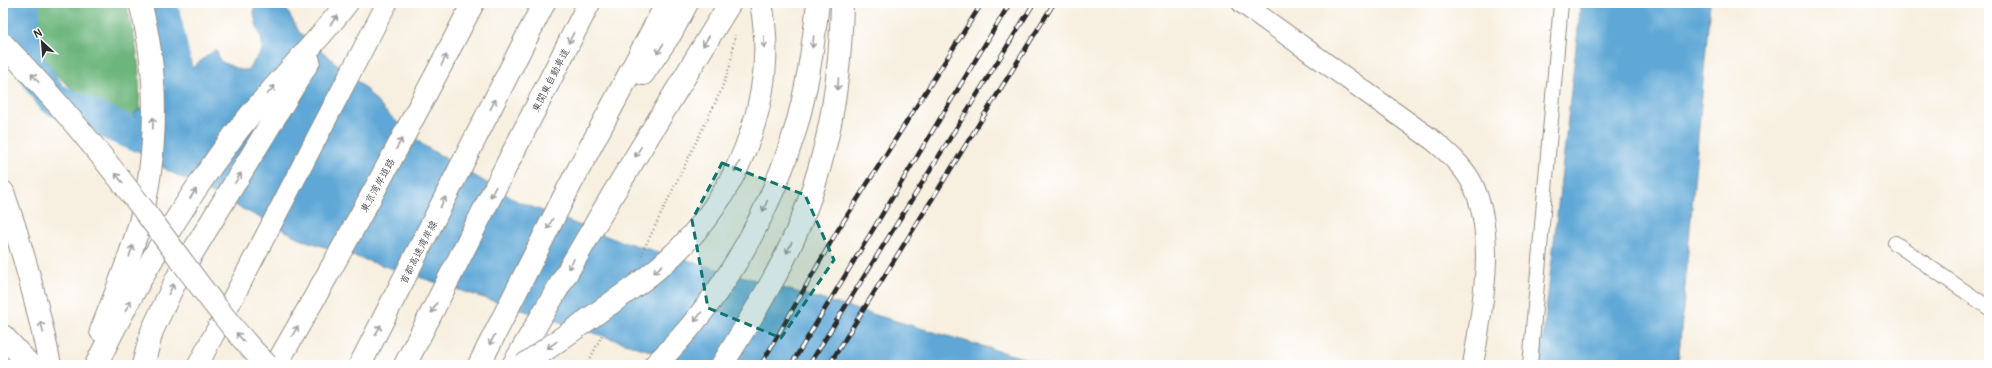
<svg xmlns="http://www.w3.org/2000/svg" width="1992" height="368" font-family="Pangolin,'Klee One',sans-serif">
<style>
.forest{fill:#6cb57b;stroke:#4c7053}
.water{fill:#5fa7d6;stroke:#456980}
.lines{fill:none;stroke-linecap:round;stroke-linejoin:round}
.river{stroke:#5fa7d6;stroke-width:33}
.street-casing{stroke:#918d85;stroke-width:16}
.secondary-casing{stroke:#918d85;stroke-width:22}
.highway-casing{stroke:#918d85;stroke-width:24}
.path{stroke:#918d85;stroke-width:2.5;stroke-dasharray:1 3;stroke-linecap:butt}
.street{stroke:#fff;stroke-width:14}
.secondary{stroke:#fff;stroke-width:20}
.highway{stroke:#fff;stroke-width:22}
.rail-casing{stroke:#2b2b2b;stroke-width:4.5}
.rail{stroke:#fff;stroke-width:3;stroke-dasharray:9;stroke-linecap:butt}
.highway-bridge-casing{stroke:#918d85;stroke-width:24;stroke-linecap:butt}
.highway-bridge{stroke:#fff;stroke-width:22}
.oneway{stroke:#a0a0a0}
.marked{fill:#0f766e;fill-opacity:0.2;stroke:#0f766e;stroke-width:3;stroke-dasharray:8 5;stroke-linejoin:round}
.labels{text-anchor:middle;stroke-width:4;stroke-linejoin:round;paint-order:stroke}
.street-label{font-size:10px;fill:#2b2b2b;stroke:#fff}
</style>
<rect width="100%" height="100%" fill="#fff"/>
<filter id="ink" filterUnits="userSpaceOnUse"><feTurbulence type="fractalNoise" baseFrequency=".025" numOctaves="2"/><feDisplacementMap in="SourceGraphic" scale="8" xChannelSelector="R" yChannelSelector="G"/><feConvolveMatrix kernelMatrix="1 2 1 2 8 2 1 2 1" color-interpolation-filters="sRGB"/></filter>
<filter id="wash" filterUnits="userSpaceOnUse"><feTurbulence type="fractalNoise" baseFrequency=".012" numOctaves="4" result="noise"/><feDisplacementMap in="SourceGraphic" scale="16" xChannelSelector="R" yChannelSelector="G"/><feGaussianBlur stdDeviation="0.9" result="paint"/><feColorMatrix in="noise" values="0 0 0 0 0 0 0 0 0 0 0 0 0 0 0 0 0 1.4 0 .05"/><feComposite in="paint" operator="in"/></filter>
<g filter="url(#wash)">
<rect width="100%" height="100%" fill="#f7efdf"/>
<g class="forest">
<polygon points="3,3 10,3 12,59 3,61"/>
<path d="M34 3H125C137 36 141 75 139 110L134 114 136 119C96 104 53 88 38 43 34 31 35 15 34 3Z"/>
</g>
<g class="water">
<path d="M255 3H283L299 32 362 85 386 112 423 145 517 201 614 239 1047 365H694L303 240 167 170 133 148 136 119 134 114 216 49 220 61 240 70H247C250 66 261 53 262 50 265 36 250 22 255 3Z"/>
<polygon points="1581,3 1710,3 1678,365 1540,365"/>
</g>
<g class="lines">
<g class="river">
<polyline points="23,3 25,46 30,66 52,98 135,135"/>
<polyline points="161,3 178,78"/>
</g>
</g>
</g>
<g filter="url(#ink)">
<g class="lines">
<g class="street-casing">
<g id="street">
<polyline points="1895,243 1989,308"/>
<polyline points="1530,365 1561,3"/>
</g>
</g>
<g class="secondary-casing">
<g id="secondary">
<path d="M1242 3 1434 141C1448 153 1462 165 1471 181 1498 232 1482 310 1473 365"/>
<polyline points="198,365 387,3"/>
</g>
</g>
<g class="highway-casing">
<g id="highway">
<polyline points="643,74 671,33 687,3"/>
<path d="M3 192C23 249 38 306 50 365"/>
<path d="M101 331C115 295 130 259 140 222 158 155 159 70 140 3"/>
<polyline points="3,336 30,365"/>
<path d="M96 365C135 285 181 205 235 134 270 88 312 49 347 3"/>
<polyline points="143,365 152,331 177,278 309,61"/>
<path d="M276 365C345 246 411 125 473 3"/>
<polyline points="360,365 544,3"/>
<polyline points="405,365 589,3"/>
<polyline points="479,365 568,189 667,3"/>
<polyline points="513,365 613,194 730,3"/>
<path d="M655 365C719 303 767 220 794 134 807 92 813 47 818 3"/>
<path d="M722 365C743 331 764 298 782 263 825 178 840 97 842 3"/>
</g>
</g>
<g class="path">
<polyline points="641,255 720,93 730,66 735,35"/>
<polyline points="587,365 602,335"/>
</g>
<use href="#street" class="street"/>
<use href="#secondary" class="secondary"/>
<use href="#highway" class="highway"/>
<g class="rail-casing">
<g id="rail">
<polyline points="761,365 836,233 982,3"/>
<polyline points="791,365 1010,3"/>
<polyline points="809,365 1034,3"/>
<polyline points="829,365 1054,3"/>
</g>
</g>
<use href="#rail" class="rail"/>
<g class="highway-bridge-casing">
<g id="highway-bridge">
<path d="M3 44C58 101 108 162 155 225 191 273 225 323 267 365"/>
<path d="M524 365C549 347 575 329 600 311 628 291 657 272 681 247 743 184 778 91 761 3"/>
</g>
</g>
<use href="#highway-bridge" class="highway-bridge"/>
</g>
<defs><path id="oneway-shaft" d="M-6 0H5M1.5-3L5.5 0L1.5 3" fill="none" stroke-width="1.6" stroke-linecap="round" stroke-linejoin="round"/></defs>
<g class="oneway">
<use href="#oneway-shaft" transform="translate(334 20) rotate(-53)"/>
<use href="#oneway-shaft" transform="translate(571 38) rotate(117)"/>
<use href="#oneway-shaft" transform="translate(706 41) rotate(122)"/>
<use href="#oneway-shaft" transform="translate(764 42) rotate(88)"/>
<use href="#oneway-shaft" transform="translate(813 42) rotate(97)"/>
<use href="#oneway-shaft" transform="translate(660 49) rotate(123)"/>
<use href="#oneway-shaft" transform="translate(444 60) rotate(-63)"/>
<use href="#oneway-shaft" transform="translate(35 78) rotate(-132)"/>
<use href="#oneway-shaft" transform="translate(838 84) rotate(95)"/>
<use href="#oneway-shaft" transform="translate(271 90) rotate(-49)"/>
<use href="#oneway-shaft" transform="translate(493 104) rotate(-63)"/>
<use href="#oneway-shaft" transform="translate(153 123) rotate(-89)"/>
<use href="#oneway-shaft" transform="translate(399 144) rotate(-61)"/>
<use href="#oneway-shaft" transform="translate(638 152) rotate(121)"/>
<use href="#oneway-shaft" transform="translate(737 167) rotate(115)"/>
<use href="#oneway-shaft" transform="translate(119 178) rotate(-129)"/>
<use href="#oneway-shaft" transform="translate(238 178) rotate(-58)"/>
<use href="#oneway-shaft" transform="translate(493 192) rotate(117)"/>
<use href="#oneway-shaft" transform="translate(193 194) rotate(-57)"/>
<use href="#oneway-shaft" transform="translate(443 202) rotate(-63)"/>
<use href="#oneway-shaft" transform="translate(765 206) rotate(113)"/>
<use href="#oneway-shaft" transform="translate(550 224) rotate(117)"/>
<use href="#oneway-shaft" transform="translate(789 248) rotate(115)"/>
<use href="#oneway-shaft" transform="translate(131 251) rotate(-73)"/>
<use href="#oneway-shaft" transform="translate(571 264) rotate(120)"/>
<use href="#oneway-shaft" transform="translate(658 269) rotate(138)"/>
<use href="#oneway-shaft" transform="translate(171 289) rotate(-63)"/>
<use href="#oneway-shaft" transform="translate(128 306) rotate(-62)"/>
<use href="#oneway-shaft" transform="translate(434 308) rotate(117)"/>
<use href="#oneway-shaft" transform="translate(698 317) rotate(126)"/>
<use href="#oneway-shaft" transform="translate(42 327) rotate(-104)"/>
<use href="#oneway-shaft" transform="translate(378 330) rotate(-63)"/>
<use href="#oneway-shaft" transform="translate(295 331) rotate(-60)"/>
<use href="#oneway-shaft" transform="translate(240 337) rotate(-130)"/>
<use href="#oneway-shaft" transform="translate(492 340) rotate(117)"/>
<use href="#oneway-shaft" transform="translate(552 345) rotate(144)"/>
</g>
</g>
<path class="marked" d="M722 163 805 195 834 260 781 338 708 308 692 220Z"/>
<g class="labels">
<g class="street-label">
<text transform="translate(550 80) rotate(-63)" y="4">東関東自動車道</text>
<text transform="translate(377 185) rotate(-61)" y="4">東京湾岸道路</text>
<text transform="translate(418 252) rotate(-63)" y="4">首都高速湾岸線</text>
</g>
</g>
<rect width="1992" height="368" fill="none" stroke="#fff" stroke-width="16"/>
<g transform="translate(42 42) rotate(334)" stroke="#ffffff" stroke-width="3" paint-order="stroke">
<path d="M0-3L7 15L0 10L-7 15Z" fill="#2b2b2b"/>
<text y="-6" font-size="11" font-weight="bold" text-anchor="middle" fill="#2b2b2b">N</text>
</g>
</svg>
